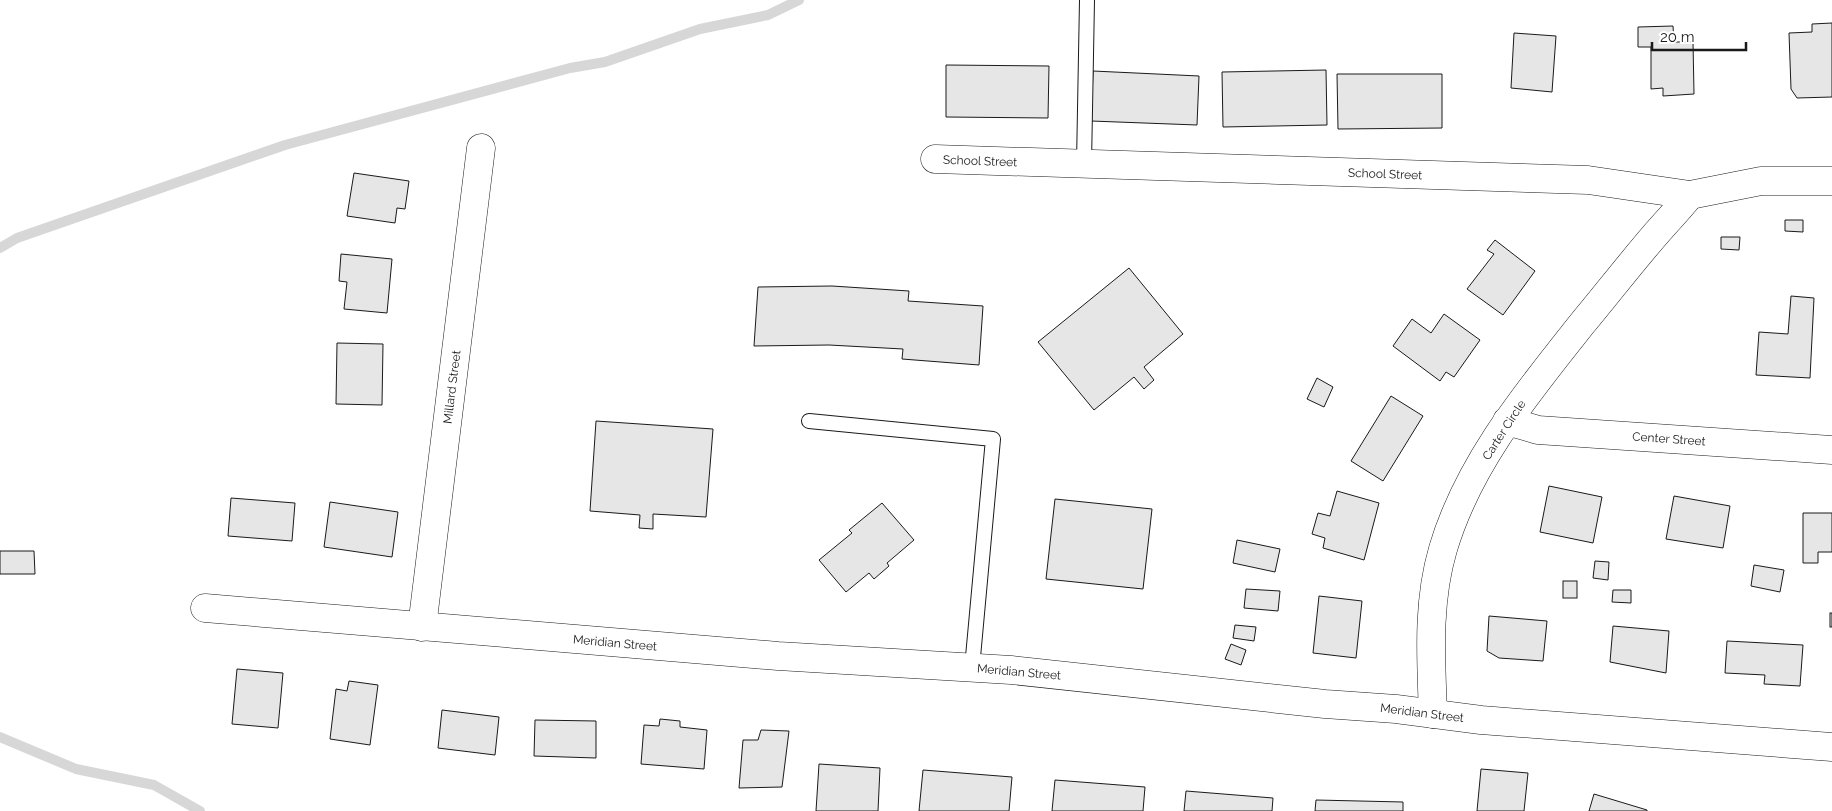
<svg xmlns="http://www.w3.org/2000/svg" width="1832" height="811" font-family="Raleway,sans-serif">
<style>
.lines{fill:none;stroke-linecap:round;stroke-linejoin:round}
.stream{stroke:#d7d7d7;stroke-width:10}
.building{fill:#e6e6e6;stroke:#1a1a1a}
.lane-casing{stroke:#1a1a1a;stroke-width:16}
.street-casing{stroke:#1a1a1a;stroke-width:29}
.lane{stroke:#fff;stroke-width:14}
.street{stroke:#fff;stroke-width:28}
.labels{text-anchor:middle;stroke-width:4;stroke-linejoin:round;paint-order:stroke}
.street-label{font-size:12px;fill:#1a1a1a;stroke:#fff}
</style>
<rect width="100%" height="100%" fill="#fff"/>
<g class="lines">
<g class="stream">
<polyline points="0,248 17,238 285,145 570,68 605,62 700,29 768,15 799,0"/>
<polyline points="0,737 76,769 154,785 200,811"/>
</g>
</g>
<g class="building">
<polygon points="1832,23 1832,97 1797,98 1791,89 1789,33 1812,32 1812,24"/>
<polygon points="1673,26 1674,42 1693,42 1694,94 1663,96 1663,88 1651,89 1651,47 1638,47 1638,27"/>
<polygon points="1514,33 1556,36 1552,92 1511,88"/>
<polygon points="946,65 1049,66 1048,118 946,117"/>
<polygon points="1326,70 1327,125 1223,127 1222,72"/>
<polygon points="1093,71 1199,76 1197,125 1091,121"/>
<polygon points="1337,74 1442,74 1442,128 1338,129"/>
<polygon points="354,173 409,181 405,209 397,208 395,223 347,216"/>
<polygon points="1785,220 1803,220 1803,232 1785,231"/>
<polygon points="1721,237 1740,237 1739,250 1721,249"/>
<polygon points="1495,240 1535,271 1503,315 1467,289 1494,254 1487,250"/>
<polygon points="341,254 392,259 387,313 344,309 347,282 339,281"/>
<polygon points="1129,268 1183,334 1144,367 1154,380 1144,389 1134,377 1094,410 1038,342"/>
<polygon points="832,286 909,291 908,301 983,306 979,365 902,359 903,349 829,345 754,346 758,287"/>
<polygon points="1791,296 1814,298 1810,378 1756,375 1759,332 1788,334"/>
<polygon points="1444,314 1480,340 1454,377 1446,372 1440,381 1393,346 1412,319 1431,333"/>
<polygon points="337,343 383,344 382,405 336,404"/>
<polygon points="1317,378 1333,387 1324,407 1307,399"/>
<polygon points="1391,396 1423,416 1383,481 1351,461"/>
<polygon points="596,421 713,429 706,517 653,514 653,529 639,528 640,515 590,511"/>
<polygon points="1549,486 1602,497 1593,543 1540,532"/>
<polygon points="1337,491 1379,503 1364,560 1323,548 1325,538 1312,534 1318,513 1330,516"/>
<polygon points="1674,496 1730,506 1723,548 1666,539"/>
<polygon points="231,498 295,503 292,541 228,536"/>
<polygon points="1055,499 1152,509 1143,589 1046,579"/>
<polygon points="330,502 398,512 392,557 324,547"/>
<polygon points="882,503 914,540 887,563 889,566 874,579 869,573 846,592 819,560 852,533 849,530"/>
<polygon points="1803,513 1832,513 1832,552 1818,552 1818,563 1803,563"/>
<polygon points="1237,540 1280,549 1275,572 1233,563"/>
<polygon points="0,551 34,551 35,574 0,574"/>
<polygon points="1595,561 1609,562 1608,580 1593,578"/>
<polygon points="1754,565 1784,570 1780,592 1751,586"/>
<rect x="1563" y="581" width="14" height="17"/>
<polygon points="1246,589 1280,591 1278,611 1244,608"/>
<polygon points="1613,590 1631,590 1631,603 1612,602"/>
<polygon points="1319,596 1362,601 1356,658 1313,653"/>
<rect x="1830" y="613" width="2" height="14"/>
<polygon points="1489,616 1547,621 1543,661 1499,658 1487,651"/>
<polygon points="1235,625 1256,627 1254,641 1233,638"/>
<polygon points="1613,626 1669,631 1666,673 1610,662"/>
<polygon points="1727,641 1803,645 1800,686 1764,684 1765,675 1725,673"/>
<polygon points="1231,644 1246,650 1241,665 1225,659"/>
<polygon points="237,669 283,673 278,728 232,724"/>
<polygon points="349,681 378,685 370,745 330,739 336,689 347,691"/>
<polygon points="442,710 499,717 495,755 438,748"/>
<polygon points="660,719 680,721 680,727 707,730 704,769 641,764 644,725 659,726"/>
<polygon points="535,720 596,721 596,758 534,756"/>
<polygon points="761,730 789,731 782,787 739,788 743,740 758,740"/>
<polygon points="819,764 880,768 878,811 816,811"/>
<polygon points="1481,769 1528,773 1524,811 1477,811"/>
<polygon points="923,770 1012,777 1009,811 919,811"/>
<polygon points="1055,780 1145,787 1143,811 1052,811"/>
<polygon points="1186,791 1273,798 1272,811 1184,811"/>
<polygon points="1594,794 1647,810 1647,811 1589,811"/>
<polygon points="1316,800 1403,802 1403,811 1315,811"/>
</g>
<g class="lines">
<g class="lane-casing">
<g id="lane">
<polyline points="1084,164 1087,0"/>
<polyline points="809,421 993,439 972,668"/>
</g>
</g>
<g class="street-casing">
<g id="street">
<polyline points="935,159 1588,180 1690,195 1761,181 1832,181"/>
<polyline points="1507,421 1538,430 1832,450"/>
<polyline points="205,608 778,656 1011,670 1325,704 1396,709 1481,720 1832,747"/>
<polyline points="422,627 481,148"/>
<path d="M1433 714C1431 658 1427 603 1443 549 1468 464 1527 393 1581 325 1606 295 1630 264 1655 235 1667 221 1679 209 1690 195"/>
</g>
</g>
<use href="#lane" class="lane"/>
<use href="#street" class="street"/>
</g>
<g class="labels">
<g class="street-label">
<text transform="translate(980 161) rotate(2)" y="4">School Street</text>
<text transform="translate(1385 174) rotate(2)" y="4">School Street</text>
<text transform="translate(452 387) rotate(-83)" y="4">Millard Street</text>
<text transform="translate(1504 430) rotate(-57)" y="4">Carter Circle</text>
<text transform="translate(1669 439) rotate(4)" y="4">Center Street</text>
<text transform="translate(615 643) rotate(5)" y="4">Meridian Street</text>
<text transform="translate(1019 672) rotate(5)" y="4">Meridian Street</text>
<text transform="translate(1422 713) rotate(7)" y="4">Meridian Street</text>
</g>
</g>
<path d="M1652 42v8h94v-8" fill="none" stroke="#1a1a1a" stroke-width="2.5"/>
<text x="1660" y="42" font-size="15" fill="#1a1a1a" stroke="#ffffff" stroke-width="4" paint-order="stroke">20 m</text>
</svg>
